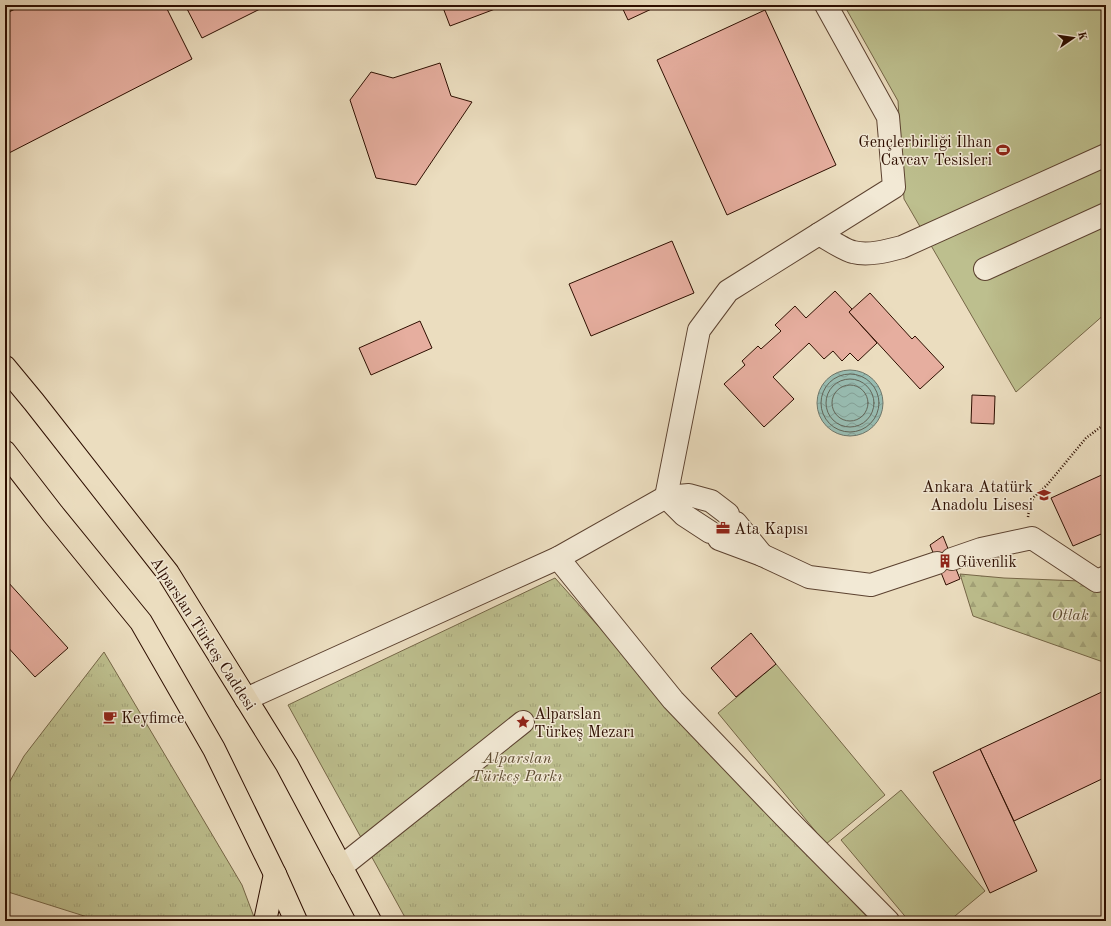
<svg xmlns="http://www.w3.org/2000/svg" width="1111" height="926" font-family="'Old Standard TT',serif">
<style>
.grass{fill:url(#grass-tufts);stroke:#756647}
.forest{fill:url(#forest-firs);stroke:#756647}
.pitch{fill:#bdbf8e;stroke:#756647}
.water{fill:url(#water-waves);stroke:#6d766a}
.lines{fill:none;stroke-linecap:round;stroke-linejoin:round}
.shore{stroke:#626558;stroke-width:1}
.building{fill:#e6ae9f;stroke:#2d0e00}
.minor-casing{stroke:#5c4230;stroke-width:24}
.major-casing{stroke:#2d0e00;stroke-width:24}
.path{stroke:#2d0e00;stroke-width:2.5;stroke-dasharray:1 2;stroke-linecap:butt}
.minor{stroke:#f2e9d5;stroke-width:22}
.major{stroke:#ebddbf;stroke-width:22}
.labels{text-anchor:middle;stroke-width:3;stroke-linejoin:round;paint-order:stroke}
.poi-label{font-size:16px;fill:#2d0e00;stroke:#f2e9d5;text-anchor:start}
.park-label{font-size:16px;font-style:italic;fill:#5f4c32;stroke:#f2e9d5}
.street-label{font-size:16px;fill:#2d0e00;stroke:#f2e9d5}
</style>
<defs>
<pattern id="grass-tufts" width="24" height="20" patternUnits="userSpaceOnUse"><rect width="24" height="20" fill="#bdbf8e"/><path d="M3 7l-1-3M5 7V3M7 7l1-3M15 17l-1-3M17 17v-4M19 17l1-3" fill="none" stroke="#a3a379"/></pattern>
<pattern id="forest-firs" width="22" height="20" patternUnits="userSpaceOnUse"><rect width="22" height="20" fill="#bdbf8e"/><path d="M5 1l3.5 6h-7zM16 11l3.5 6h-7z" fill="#a3a379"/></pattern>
<pattern id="water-waves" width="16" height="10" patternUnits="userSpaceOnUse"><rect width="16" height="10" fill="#98bcb1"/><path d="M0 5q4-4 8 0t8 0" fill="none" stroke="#83a096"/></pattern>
</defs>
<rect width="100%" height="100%" fill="#ebddbf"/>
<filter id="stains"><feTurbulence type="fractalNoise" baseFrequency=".005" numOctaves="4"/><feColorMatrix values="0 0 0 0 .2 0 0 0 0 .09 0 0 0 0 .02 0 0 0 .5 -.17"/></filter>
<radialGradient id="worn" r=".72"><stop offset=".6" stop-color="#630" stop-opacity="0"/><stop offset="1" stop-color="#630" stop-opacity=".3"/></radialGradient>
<g class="grass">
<polygon points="555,578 753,798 871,921 407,921 288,705"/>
<polygon points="104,652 242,885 254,917 251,921 100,921 5,891 5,790 24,756"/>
</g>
<polygon class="forest" points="960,574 1004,578 1106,582 1106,663 973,616"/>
<g class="pitch">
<polygon points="844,5 1106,5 1106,313 1016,392 904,199 898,101"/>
<polygon points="776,664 885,795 826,844 718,713"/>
<polygon points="901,790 985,891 949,921 909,921 841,840"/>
</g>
<circle class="water" cx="850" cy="403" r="33"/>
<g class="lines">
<g class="shore">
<circle cx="850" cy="403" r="29"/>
<circle cx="850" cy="403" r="24"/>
<circle cx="850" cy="403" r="18"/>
</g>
</g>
<g class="building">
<polygon points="5,5 23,5 5,14"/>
<polygon points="23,5 165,5 192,59 9,153 5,144 5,14"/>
<polygon points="185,5 268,5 202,38"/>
<polygon points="442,5 503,5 503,6 450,26"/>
<polygon points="621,5 660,5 628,20"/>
<polygon points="765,10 836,165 727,215 657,60"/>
<polygon points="440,63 451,96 472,102 416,185 376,178 350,100 371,72 393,78"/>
<polygon points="672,241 694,293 591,336 569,284"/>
<polygon points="835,291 852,309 849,312 877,343 858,361 850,353 842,361 833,351 824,359 809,343 773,377 794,399 764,427 724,384 745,365 742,361 758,346 761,349 781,331 775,325 795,306 806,318"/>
<polygon points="870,293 912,339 915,336 944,367 920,389 849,312"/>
<polygon points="420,321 432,348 371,375 359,348"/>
<polygon points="972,395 995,396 994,424 971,423"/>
<polygon points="1106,473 1106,532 1073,546 1051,498"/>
<polygon points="943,536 960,579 946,585 930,545"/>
<polygon points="7,581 68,648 35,677 5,644 5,583"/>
<polygon points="751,633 776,664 736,697 711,668"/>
<polygon points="1106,690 1106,777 1014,821 980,749"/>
<polygon points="980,749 1037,871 990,893 933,772"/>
</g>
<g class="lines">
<g class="minor-casing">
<g id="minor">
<path d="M819 234C828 239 844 250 853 252 868 256 887 251 902 247L1106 155"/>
<polyline points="985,269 1106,214"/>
<polyline points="666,497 699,330 728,291 894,187 888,117 826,5"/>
<polyline points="666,497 684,515 710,532"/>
<polyline points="736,523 762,555"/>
<polyline points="719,539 762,555 809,577 871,585 937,563"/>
<polyline points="558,558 673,700 785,817 888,921"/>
<polyline points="952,559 981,549 1032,538 1097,581 1106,577"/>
<polyline points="246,699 558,558 666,497 689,495 711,501 728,514"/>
<polyline points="341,867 523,722"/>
</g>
</g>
<g class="major-casing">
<g id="major">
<polyline points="5,367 34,402 168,573 287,765 370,921"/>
<polyline points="5,452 53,514 141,622 214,749 275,874 296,921"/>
<polyline points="265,921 275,874"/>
</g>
</g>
<polyline class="path" points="1028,517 1030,504 1034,497 1047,485 1086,438 1106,423"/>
<use href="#minor" class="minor"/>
<use href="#major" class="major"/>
</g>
<defs>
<g id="stadium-bare" transform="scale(1.08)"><path d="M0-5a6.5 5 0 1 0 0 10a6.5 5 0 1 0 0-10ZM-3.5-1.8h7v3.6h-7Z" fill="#8f2418" stroke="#f2e9d5" stroke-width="2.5" paint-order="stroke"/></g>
<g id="school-bare" transform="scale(1.08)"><path d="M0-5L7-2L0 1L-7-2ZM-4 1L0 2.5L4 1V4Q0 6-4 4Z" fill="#8f2418" stroke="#f2e9d5" stroke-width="2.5" paint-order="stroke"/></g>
<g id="office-bare" transform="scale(1.08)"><path d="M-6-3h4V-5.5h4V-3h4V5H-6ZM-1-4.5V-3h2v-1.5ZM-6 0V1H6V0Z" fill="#8f2418" stroke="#f2e9d5" stroke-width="2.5" paint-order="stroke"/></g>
<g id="building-bare" transform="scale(1.08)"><path d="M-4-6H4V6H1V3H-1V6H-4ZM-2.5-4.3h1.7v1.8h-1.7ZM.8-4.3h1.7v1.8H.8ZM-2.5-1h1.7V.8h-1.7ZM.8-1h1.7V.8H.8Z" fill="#8f2418" stroke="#f2e9d5" stroke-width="2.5" paint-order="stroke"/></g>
<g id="cafe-bare" transform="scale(1.08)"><path d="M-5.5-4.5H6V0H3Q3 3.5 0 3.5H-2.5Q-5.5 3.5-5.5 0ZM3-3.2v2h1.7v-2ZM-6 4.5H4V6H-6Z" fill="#8f2418" stroke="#f2e9d5" stroke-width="2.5" paint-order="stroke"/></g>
<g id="sight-bare" transform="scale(1.08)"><path d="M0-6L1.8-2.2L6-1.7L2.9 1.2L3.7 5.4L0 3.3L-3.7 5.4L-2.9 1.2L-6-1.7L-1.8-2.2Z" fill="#8f2418" stroke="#f2e9d5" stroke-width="2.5" paint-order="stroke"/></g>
</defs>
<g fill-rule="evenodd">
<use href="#stadium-bare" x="1003" y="150"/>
<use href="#school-bare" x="1044" y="495"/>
<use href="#office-bare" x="723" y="528"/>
<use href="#building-bare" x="945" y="561"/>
<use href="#cafe-bare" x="110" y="717"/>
<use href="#sight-bare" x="523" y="722"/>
</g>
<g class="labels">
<g class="poi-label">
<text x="992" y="147" text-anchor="end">Gençlerbirliği İlhan<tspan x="992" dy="18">Cavcav Tesisleri</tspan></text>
<text x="1033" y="492" text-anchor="end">Ankara Atatürk<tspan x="1033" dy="18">Anadolu Lisesi</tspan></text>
<text x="734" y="534">Ata Kapısı</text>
<text x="956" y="567">Güvenlik</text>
<text x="534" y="719">Alparslan<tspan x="534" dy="18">Türkeş Mezarı</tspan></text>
<text x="121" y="723">Keyfimce</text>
</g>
<g class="park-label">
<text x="1070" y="620">Otlak</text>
<text x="517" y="763">Alparslan<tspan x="517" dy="18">Türkeş Parkı</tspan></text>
</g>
<g class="street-label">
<text transform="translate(204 633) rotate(57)" y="6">Alparslan Türkeş Caddesi</text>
</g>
</g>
<rect width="1111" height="926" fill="none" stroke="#ebddbf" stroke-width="20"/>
<rect x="6" y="6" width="1099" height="914" fill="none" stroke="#2d0e00" stroke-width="2"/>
<rect x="10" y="10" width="1091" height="906" fill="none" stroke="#2d0e00"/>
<g transform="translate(1073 38) rotate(77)" stroke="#f2e9d5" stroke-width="3" paint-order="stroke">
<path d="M0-3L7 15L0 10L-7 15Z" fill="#2d0e00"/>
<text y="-6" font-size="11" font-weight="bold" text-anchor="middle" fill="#2d0e00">K</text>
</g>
<rect width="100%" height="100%" filter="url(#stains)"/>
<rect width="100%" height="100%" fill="url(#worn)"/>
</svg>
